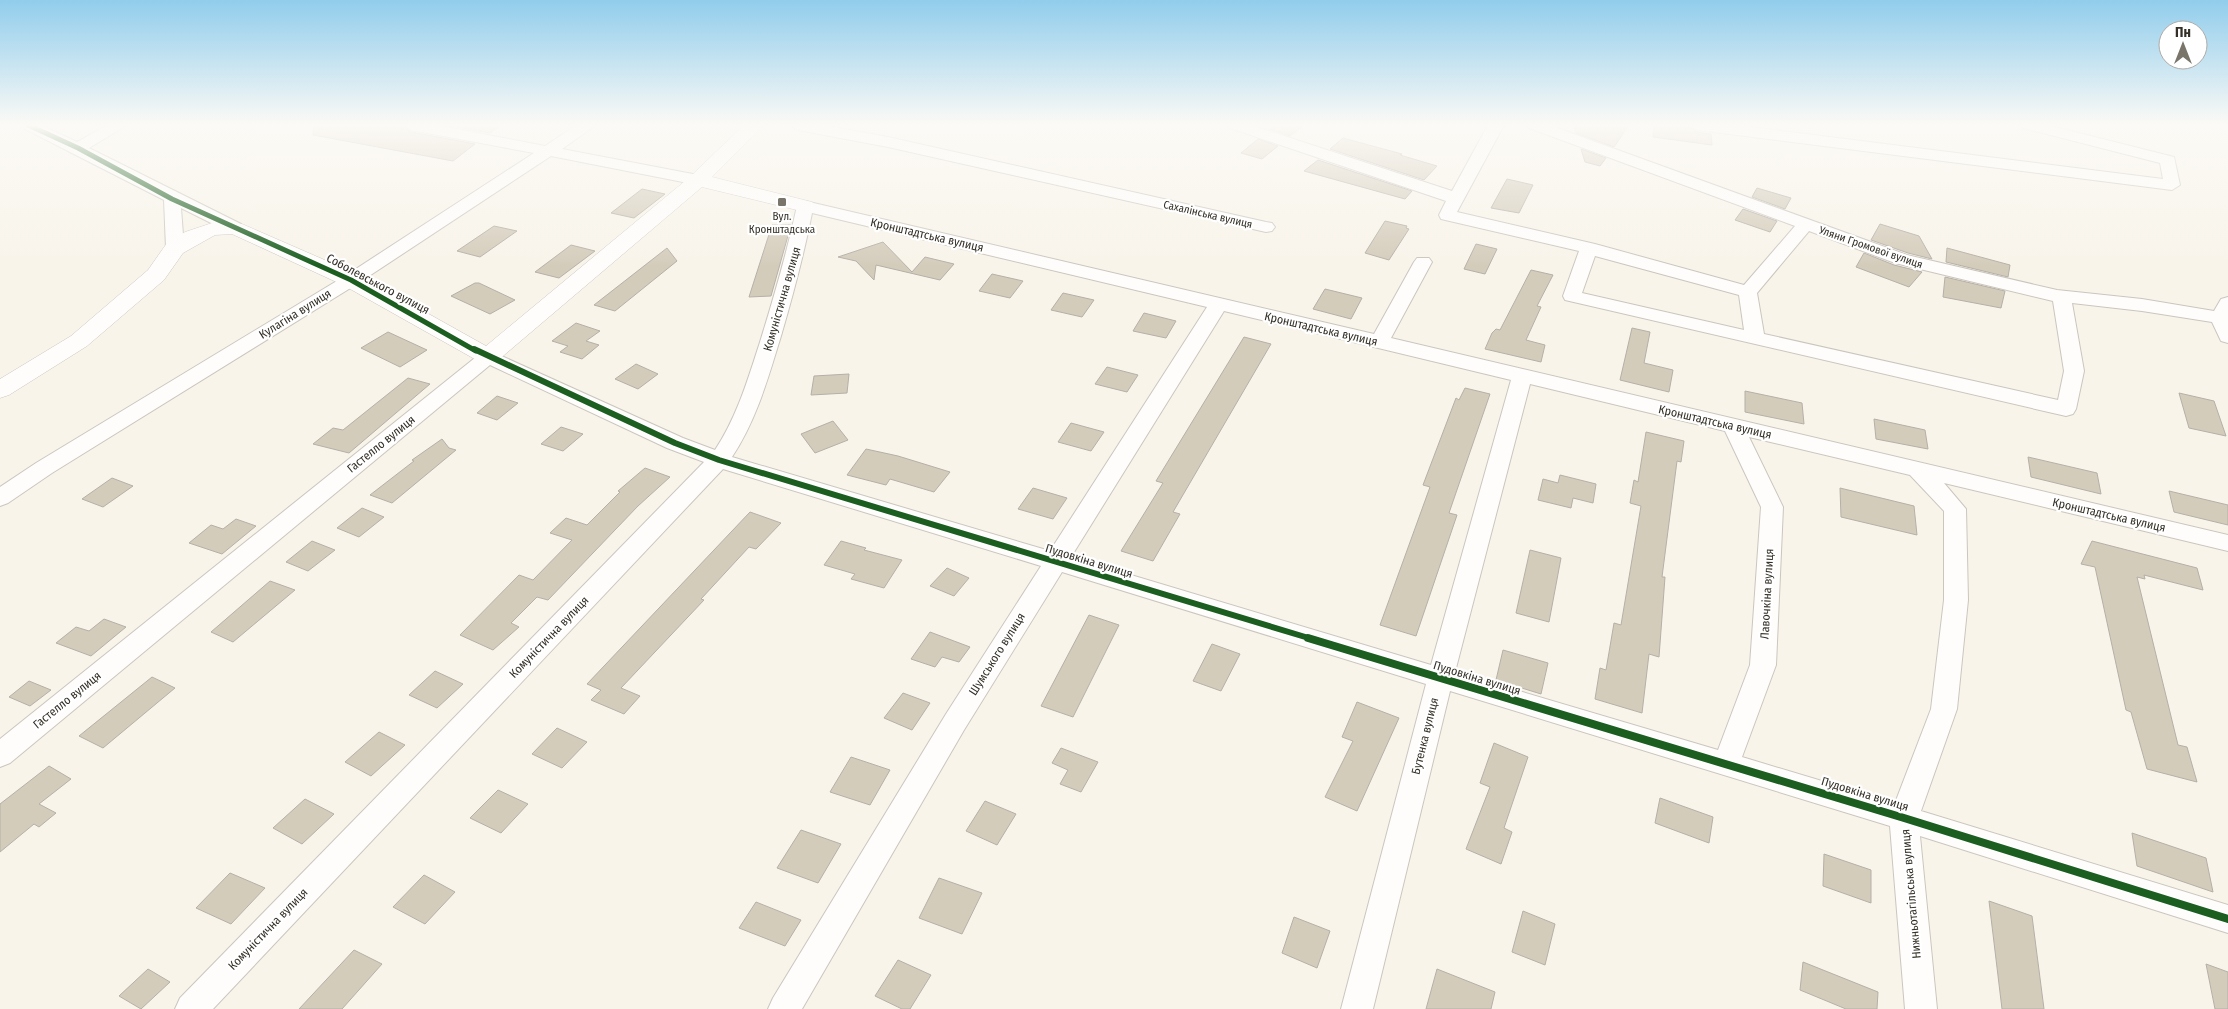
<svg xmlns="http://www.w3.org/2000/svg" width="2228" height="1009" font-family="'Fira Sans Condensed',sans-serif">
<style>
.building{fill:#d4ccbb;stroke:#b4b0a8}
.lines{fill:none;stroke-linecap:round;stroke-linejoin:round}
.minor-casing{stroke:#cac6be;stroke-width:2}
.tertiary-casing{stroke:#cac6be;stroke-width:1}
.minor{fill:#fefdfc;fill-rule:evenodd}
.tertiary{fill:#fefdfc;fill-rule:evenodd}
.cycleway-far2-casing{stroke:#fff;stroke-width:8}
.cycleway-far1-casing{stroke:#fff;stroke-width:9}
.cycleway-casing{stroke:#fff;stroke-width:11}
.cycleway-far2{stroke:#1b5e20;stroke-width:5}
.cycleway-far1{stroke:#1b5e20;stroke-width:6}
.cycleway{stroke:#1b5e20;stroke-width:8}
.poi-dot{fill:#79756b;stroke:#fff;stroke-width:2}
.labels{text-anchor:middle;stroke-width:4.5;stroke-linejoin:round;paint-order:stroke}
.far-street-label{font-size:11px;fill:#343027;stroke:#fff}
.far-poi-label{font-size:11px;fill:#343027;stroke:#fff}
.street-label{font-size:12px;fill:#343027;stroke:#fff}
</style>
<rect width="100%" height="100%" fill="#f8f4ea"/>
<g class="building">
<polygon points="314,125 401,125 411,132 475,144 453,161 313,135"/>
<polygon points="447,125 501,125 490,133"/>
<polygon points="1275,125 1304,125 1290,136 1270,129"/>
<polygon points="1574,125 1629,125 1614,147 1576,133"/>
<polygon points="1654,125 1688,125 1697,132 1711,134 1712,145 1653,137"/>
<polygon points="1343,138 1402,154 1400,155 1437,166 1424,180 1330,149"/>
<polygon points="1258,139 1278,146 1262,159 1241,153"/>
<polygon points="1581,149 1606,158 1600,166 1585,162"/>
<polygon points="1318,160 1412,191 1405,199 1304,171"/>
<polygon points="1507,179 1533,185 1519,213 1491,208"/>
<polygon points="1757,188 1791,198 1785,209 1752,197"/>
<polygon points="642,189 665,194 634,218 611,213"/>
<polygon points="1743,209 1777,221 1770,232 1735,220"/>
<polygon points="1385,221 1407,226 1406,228 1409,229 1389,260 1365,253"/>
<polygon points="1880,224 1919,236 1932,259 1908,253 1871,240"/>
<polygon points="772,225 791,225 771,296 749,297"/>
<polygon points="494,226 517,231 480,257 457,251"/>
<polygon points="883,242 912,272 925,257 954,264 940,280 876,265 874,280 856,261 838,257"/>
<polygon points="1476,244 1497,249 1485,274 1464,269"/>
<polygon points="571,245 595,251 559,278 535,272"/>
<polygon points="667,248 677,261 615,311 594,305"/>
<polygon points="1947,248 2010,265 2008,277 1946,262"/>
<polygon points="1864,253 1894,265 1922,272 1909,287 1856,267"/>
<polygon points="1531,270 1553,275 1537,306 1541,307 1526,340 1545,345 1541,362 1485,349 1492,333 1496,329 1500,330"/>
<polygon points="992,274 1023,281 1010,298 979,291"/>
<polygon points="1945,277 2005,291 2001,308 1943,297"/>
<polygon points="475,283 479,283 515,300 490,314 451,296"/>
<polygon points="1325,289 1362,298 1351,319 1313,309"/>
<polygon points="1063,293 1094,300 1082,317 1051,310"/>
<polygon points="1144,313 1176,321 1166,338 1133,331"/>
<polygon points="576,323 600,331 586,341 599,345 582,359 560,352 568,346 552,341"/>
<polygon points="1632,328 1650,332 1644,363 1673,370 1669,392 1620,380"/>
<polygon points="388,332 427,350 400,367 361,348"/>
<polygon points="1244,337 1271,344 1173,512 1180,514 1153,561 1121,551 1163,483 1156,481"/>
<polygon points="636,364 658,374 638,389 615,379"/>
<polygon points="1107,367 1138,375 1127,392 1095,384"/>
<polygon points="849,374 847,393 811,395 814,376"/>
<polygon points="408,378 430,384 349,453 313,444 333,428 343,430"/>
<polygon points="1465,388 1490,394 1449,513 1457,515 1416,636 1380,625 1430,487 1423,485 1456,398 1459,400"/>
<polygon points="1745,391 1802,403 1804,424 1745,412"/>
<polygon points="2179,393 2214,401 2226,436 2189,428"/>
<polygon points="497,396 518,403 497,420 477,413"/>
<polygon points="1874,419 1925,430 1928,449 1876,439"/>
<polygon points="833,421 848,440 815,453 801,434"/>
<polygon points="1071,423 1104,432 1091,451 1058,442"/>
<polygon points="561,427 583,434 563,451 541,444"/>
<polygon points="1646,432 1684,441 1681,462 1677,461 1662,577 1665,577 1659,657 1649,654 1642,713 1595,699 1600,668 1606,670 1614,623 1621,625 1641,506 1630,503 1634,480 1638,482"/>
<polygon points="442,439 449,448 456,450 392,503 370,495 414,461 412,460"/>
<polygon points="866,449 898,456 950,472 934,492 890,479 886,485 847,475"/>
<polygon points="2028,457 2097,473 2101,494 2031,477"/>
<polygon points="645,468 670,477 638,506 548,600 537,597 511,623 519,627 493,650 460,635 519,575 533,580 572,540 550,533 566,518 587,525 620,492 618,491"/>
<polygon points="1560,475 1596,484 1593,503 1573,498 1571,508 1538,500 1543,479 1558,483"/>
<polygon points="112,478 133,486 103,507 82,499"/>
<polygon points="1033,488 1067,498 1053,519 1018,509"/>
<polygon points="1840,488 1914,506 1917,535 1841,517"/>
<polygon points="2169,491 2228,505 2228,525 2174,512"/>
<polygon points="362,508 384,517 359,537 337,528"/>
<polygon points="750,512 781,523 756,549 749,547 701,599 704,600 621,688 640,696 624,714 591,700 601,690 587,684"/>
<polygon points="236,519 256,526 222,554 189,543 211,525 223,529"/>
<polygon points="312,541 335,550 308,571 286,562"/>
<polygon points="841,541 866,548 864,550 902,560 884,588 851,579 855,574 824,565"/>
<polygon points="2092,541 2197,568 2203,590 2144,575 2145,579 2137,577 2178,745 2187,747 2197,782 2147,769 2131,712 2126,710 2095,567 2081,564"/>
<polygon points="1530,550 1561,558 1549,622 1516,613"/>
<polygon points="947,568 969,578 954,596 930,586"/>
<polygon points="270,581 295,590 233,642 211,632"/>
<polygon points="1089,615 1119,625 1073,717 1041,706"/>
<polygon points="104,619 126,627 91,656 56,643 76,627 89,631"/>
<polygon points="930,632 970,647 959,662 942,657 935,667 911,659"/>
<polygon points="1212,644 1240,654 1221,691 1193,681"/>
<polygon points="1503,650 1548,663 1541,694 1496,680"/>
<polygon points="435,671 463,684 437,708 409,695"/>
<polygon points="152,677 175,688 103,748 79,736"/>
<polygon points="29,681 51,690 30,706 9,697"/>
<polygon points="903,693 930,703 912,730 884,718"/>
<polygon points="1357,702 1399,718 1357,811 1325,797 1353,741 1342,737"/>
<polygon points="557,728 587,742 562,768 532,754"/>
<polygon points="379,732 405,745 371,776 345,762"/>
<polygon points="1494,743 1528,757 1504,828 1512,832 1501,864 1466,849 1490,787 1480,783"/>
<polygon points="1061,748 1098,762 1081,792 1060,784 1068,770 1052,763"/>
<polygon points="851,757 890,770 870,805 830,792"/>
<polygon points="49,766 71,779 39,804 56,813 39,827 34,824 0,852 0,804"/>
<polygon points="498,790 528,804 501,833 470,818"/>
<polygon points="1660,798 1713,817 1709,843 1655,823"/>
<polygon points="305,799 334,814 302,844 273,828"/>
<polygon points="985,801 1016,814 997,845 966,831"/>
<polygon points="801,830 841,844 818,883 777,868"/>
<polygon points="2132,833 2206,858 2213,892 2137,866"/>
<polygon points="1824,854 1871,870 1871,903 1823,886"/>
<polygon points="230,873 265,888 231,924 196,908"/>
<polygon points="424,875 455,892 425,924 393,907"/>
<polygon points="939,878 982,893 962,934 919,918"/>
<polygon points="1989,901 2032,916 2044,1009 2002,1009"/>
<polygon points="756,902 801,920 785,946 739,928"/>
<polygon points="1523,911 1555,924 1545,965 1512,952"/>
<polygon points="1294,917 1330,931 1317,968 1282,953"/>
<polygon points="354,950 382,964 342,1009 299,1009"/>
<polygon points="898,960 931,975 910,1009 902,1009 875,996"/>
<polygon points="1803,962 1878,992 1877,1009 1846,1009 1800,990"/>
<polygon points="2206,964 2228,972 2228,1009 2215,1009"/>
<polygon points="148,969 170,982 141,1009 119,996"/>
<polygon points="1437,969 1495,992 1491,1009 1426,1009"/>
</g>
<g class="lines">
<g class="minor-casing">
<g id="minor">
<polygon points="20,125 41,125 77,142 108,125 127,125 89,148 241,224 244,228 241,232 229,232 181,208 184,248 181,252 169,252 166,248 164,200 23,128"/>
<polygon points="403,125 436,125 545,146 577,125 596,125 562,149 698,175 706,180 698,185 551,156 357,284 52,473 8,503 0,506 0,487 36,463 345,276 534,153 411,130"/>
<polygon points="790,125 823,125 888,137 1266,222 1272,223 1275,227 1272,231 1266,232 888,147 798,130"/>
<path d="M1227 125H1251L1452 191 1488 125H1504L1457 212 1595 244 1744 285 1795 226 1529 128 1526 125H1549L1907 255 2057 290 2142 299 2214 311 2221 299 2228 297V343L2221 341 2212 322 2142 311 2072 303 2084 371 2076 409 2073 414 2066 416 1565 300 1563 296 1579 251 1441 219 1439 215 1446 201 1230 128ZM1809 231 1895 263 2053 301 2064 371 2058 400 1764 334 1757 293ZM1595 256 1739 295 1744 330 1582 293Z"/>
<polygon points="1690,125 1735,125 2163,179 2160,163 2023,128 2020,125 2047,125 2174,157 2180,185 2172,190 1698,130"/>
<path d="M805 201 1374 334 1414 262 1417 258H1429L1432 262 1391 338 2228 535V551L1944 483 1966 509 1968 600 1957 709 1921 811 2228 905V933L1920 836 1937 1009H1905L1890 826 1450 691 1373 1009H1341L1426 684 1062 572 964 730 802 1009H768L773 998 946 714 1041 566 723 469 213 1009H175L180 998 704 462 667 448 490 365 10 763 0 767V739L481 353H495L683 438 715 450C737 417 748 379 760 342 774 297 787 252 797 206L799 202ZM812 213 1207 307 1050 551 732 457C757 419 768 378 781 336 793 295 804 254 812 213ZM1224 311 1511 380 1431 665 1071 557ZM1530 384 1725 431 1761 507 1750 665 1718 750 1455 672ZM1749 437 1910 475 1944 511V600L1931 709 1895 803 1742 757 1776 665 1783 507Z"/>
</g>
</g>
<g class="tertiary-casing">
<polygon id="tertiary" points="744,125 764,125 712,177 812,202 815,206 812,210 805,212 702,187 496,362 488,364 480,362 343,285 232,234 215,235 183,253 164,280 87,346 9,395 0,398 0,379 71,336 148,270 167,243 185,232 212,223 242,224 359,275 486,346 691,176"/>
</g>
<use href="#minor" class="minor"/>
<use href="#tertiary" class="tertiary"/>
<g class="cycleway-far2-casing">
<polyline id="cycleway-far2" points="28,125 78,148 172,199 351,280 476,351"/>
</g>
<g class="cycleway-far1-casing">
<polyline id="cycleway-far1" points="474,349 675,443 719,460 1312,639"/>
</g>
<g class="cycleway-casing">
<polyline id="cycleway" points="1308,638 1904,818 2228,919"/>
</g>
<use href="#cycleway-far2" class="cycleway-far2"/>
<use href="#cycleway-far1" class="cycleway-far1"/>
<use href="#cycleway" class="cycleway"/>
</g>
<linearGradient id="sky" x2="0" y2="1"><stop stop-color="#91cdec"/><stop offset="0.47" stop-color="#fcfaf6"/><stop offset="1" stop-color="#fcfaf6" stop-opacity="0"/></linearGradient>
<rect width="2228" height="266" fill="url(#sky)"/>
<rect class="poi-dot" x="777" y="197" width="10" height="10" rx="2.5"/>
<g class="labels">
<g class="far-street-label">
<text transform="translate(1208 214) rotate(13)" y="4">Сахалінська вулиця</text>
<text transform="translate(1871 247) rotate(19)" y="4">Уляни Громової вулиця</text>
</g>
<g class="far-poi-label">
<text x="782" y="220">Вул.<tspan x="782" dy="13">Кронштадська</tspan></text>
</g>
<g class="street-label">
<text transform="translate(927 235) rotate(13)" y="4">Кронштадтська вулиця</text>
<text transform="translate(378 284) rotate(28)" y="4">Соболевського вулиця</text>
<text transform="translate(782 299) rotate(-74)" y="4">Комуністична вулиця</text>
<text transform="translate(295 314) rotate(-32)" y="4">Кулагіна вулиця</text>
<text transform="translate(1321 329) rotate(13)" y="4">Кронштадтська вулиця</text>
<text transform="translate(1715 422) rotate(13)" y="4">Кронштадтська вулиця</text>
<text transform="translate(381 444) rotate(-39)" y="4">Гастелло вулиця</text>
<text transform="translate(2109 515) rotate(13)" y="4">Кронштадтська вулиця</text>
<text transform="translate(1089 561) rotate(17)" y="4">Пудовкіна вулиця</text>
<text transform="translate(1767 594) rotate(-87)" y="4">Лавочкіна вулиця</text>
<text transform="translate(549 637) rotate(-46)" y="4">Комуністична вулиця</text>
<text transform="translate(997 654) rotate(-58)" y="4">Шумського вулиця</text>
<text transform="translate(1477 678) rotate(17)" y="4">Пудовкіна вулиця</text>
<text transform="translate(67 700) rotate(-39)" y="4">Гастелло вулиця</text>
<text transform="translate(1425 736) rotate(-76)" y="4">Бутенка вулиця</text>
<text transform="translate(1865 794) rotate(17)" y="4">Пудовкіна вулиця</text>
<text transform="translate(1911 894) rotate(-95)" y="4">Нижньотагільська вулиця</text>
<text transform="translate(268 929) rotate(-46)" y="4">Комуністична вулиця</text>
</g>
</g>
<g transform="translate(2183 45)"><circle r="24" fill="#ffffff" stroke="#aeaca9"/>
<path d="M0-4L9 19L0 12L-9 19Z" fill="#79756b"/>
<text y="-8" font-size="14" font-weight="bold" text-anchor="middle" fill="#343027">Пн</text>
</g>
</svg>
